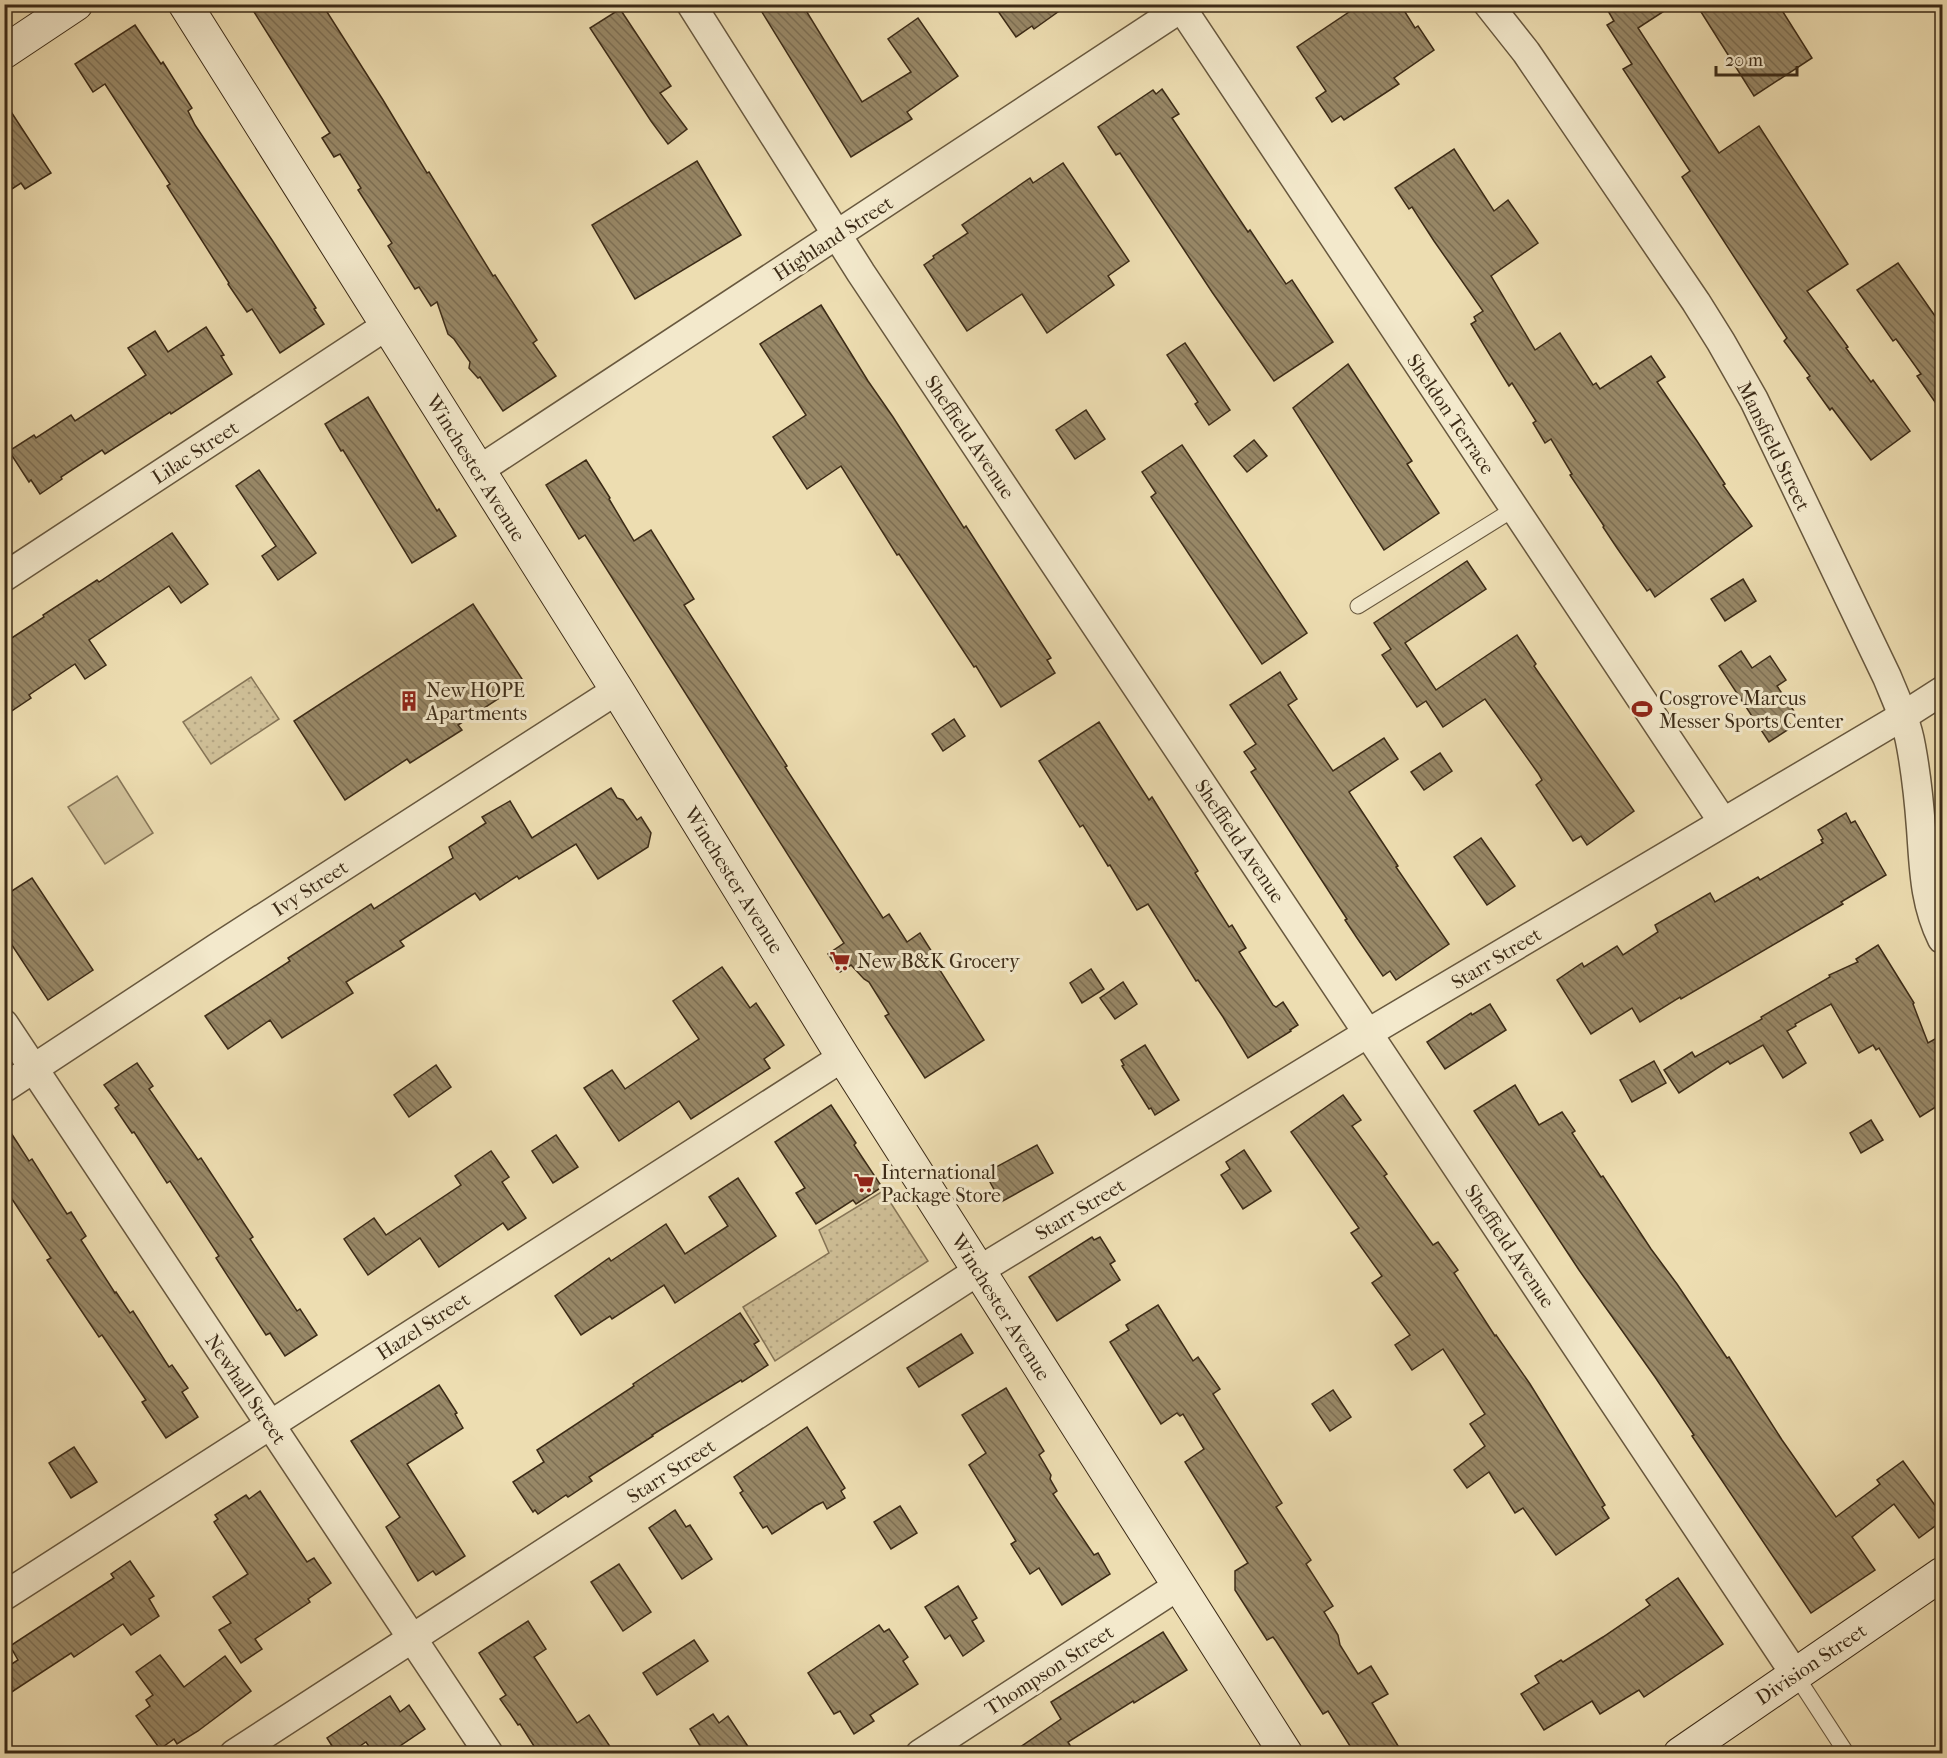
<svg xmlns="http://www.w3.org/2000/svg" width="1947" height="1758" font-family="'IM FELL French Canon',serif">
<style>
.green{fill:url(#green-dots);stroke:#867557;stroke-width:1.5}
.pitch{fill:#cfbf97;stroke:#867557;stroke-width:1.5}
.building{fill:url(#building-back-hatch);stroke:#3c2b17;stroke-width:1.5}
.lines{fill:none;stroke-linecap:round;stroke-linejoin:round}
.lane-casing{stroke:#68583e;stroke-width:17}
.street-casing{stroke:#68583e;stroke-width:31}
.secondary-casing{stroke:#3c2b17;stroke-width:35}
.lane{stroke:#f3e9cc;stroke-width:15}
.street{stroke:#f3e9cc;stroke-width:28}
.secondary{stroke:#f3e9cc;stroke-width:33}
.labels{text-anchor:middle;stroke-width:6;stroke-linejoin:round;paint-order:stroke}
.street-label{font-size:20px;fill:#3c2b17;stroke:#f3e9cc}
.poi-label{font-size:20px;fill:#3c2b17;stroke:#f3e9cc;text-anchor:start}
</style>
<defs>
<pattern id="green-dots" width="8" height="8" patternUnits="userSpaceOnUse" patternTransform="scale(1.5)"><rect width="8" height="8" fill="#cfbf97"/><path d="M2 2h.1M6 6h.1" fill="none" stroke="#b3a481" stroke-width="1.8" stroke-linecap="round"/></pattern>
<pattern id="building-back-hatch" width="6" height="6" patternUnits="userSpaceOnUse" patternTransform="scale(1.5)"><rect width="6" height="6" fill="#988867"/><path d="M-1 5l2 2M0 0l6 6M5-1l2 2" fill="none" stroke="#7d6f54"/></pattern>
</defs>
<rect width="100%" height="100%" fill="#edddb1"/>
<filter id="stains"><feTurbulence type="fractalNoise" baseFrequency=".00333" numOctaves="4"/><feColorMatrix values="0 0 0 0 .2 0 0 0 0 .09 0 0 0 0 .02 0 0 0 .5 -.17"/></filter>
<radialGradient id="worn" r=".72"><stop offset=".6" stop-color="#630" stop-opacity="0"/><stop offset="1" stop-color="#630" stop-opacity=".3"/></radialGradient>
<g class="green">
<polygon points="251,677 279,719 211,764 183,722"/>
<polygon points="883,1191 928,1261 775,1361 743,1307 829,1253 819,1230"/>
</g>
<polygon class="pitch" points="117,776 153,833 105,864 68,807"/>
<g class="building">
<polygon points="249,4 322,4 383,100 427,173 429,172 493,276 495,275 537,340 533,343 556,376 503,411 480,377 478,378 469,368 470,362 454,339 448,334 437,302 431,306 419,287 415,289 388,246 392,243 358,190 361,188 340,154 334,157 322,138 330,133"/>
<polygon points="757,4 802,4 862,102 911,72 888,39 918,18 958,76 907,112 912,119 851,157"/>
<polygon points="993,4 1069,4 1034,29 1032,26 1016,37"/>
<polygon points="1361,4 1400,4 1415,28 1418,26 1434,50 1394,78 1399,84 1344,120 1341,116 1332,122 1316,98 1326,91 1297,47"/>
<polygon points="1604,4 1675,4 1638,28 1719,153 1759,126 1848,264 1807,291 1848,347 1846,348 1871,382 1873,380 1910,431 1871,460 1832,408 1830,410 1807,378 1810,376 1784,341 1787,338 1682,177 1690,171 1623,69 1632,64 1607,25 1614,21"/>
<polygon points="1696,4 1778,4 1812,58 1754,96"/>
<polygon points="620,9 671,86 660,93 687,129 668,144 651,121 590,28"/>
<polygon points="135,25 161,64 163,62 192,108 188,111 195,125 272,240 316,308 314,309 324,324 280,353 252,309 247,312 228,284 229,283 167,186 170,184 105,84 93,92 75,64"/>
<polygon points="1162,89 1179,114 1172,118 1248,232 1250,230 1286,284 1292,280 1333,342 1274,381 1212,292 1120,153 1116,155 1098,127 1153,90 1156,94"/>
<polygon points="4,101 51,173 25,189 21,183 4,194"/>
<polygon points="1454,149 1494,211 1508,200 1538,243 1491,276 1535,350 1560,333 1593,385 1596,383 1600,389 1651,356 1665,377 1657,382 1697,441 1725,484 1723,485 1752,526 1655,597 1650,589 1647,591 1617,548 1603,527 1604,526 1570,475 1572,474 1551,439 1545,443 1533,423 1536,421 1512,383 1509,386 1471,324 1476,321 1474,317 1483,311 1434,241 1412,207 1409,209 1395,188"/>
<polygon points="697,161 741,235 635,299 592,225"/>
<polygon points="1063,163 1129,261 1108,276 1114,285 1047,333 1022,294 967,331 924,265 934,258 933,256 968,233 962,225 1030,178 1033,183"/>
<polygon points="1898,263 1935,316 1942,312 1942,412 1917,376 1921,374 1896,339 1893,341 1857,290"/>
<polygon points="821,305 868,381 893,417 964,528 966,526 1051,658 1047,660 1055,673 1001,707 976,666 974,667 899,554 897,555 841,466 807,489 773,437 806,415 760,344"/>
<polygon points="206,327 224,355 221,356 232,374 171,414 170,412 105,454 102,450 61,477 62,479 40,494 31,480 29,482 9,451 34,435 36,438 71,415 75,421 146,375 128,348 155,331 168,352"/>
<polygon points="1185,343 1230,410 1209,425 1195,404 1198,402 1167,355"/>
<polygon points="1348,364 1412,461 1407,464 1439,513 1384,550 1293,408"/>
<polygon points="368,397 437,511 439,509 456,536 412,563 343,450 341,451 325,424"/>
<polygon points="1086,410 1105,439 1075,459 1056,430"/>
<polygon points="1254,440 1267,456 1247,472 1234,456"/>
<polygon points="1182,445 1307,633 1262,664 1151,497 1156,493 1142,472"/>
<polygon points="586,460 610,498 609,499 634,541 651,530 694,599 684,605 787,766 785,767 883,918 889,914 907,942 920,933 939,963 936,964 984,1040 925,1078 885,1016 889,1014 869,982 864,979 851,965 840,972 828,954 844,943 585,535 579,539 546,485"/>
<polygon points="259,470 316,553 278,580 262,556 276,546 236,486"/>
<polygon points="172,533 208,584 181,603 169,586 89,640 106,665 85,679 75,664 29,695 31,698 4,716 4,643 44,617 43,615 97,580 99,582"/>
<polygon points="1467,561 1486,589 1405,643 1436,690 1517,635 1536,664 1534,666 1634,811 1587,845 1581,836 1573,841 1536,785 1542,780 1538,773 1485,699 1443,727 1426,701 1417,707 1382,655 1391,649 1374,623"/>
<polygon points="1743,579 1756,601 1725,621 1711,599"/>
<polygon points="473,604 524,682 458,725 462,730 410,763 407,759 345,800 294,721"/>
<polygon points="1741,651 1752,668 1770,656 1786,680 1777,686 1794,711 1785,717 1792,727 1769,742 1719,666"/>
<polygon points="1280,672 1297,699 1288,705 1333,771 1384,738 1398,759 1349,792 1398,866 1396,867 1449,944 1396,980 1390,971 1383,976 1357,938 1345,920 1347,919 1251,772 1256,769 1244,752 1256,744 1230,705"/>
<polygon points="954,719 965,736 943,751 932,734"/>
<polygon points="1099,722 1149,800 1152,797 1198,871 1195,873 1229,927 1232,925 1246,948 1239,952 1273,1005 1276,1007 1283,1002 1298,1025 1290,1030 1291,1031 1248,1058 1223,1017 1198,980 1196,981 1148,904 1137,910 1110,865 1108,866 1083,825 1080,827 1039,761"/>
<polygon points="1440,753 1452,771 1424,790 1411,772"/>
<polygon points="611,788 617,798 623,800 637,820 641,817 651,833 648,847 598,879 576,844 519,879 517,876 480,900 475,893 400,941 404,946 346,982 353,993 282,1038 270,1020 228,1049 205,1016 290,961 288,958 371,904 374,909 453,858 449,847 486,823 482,817 510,801 532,838"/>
<polygon points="1846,813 1851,823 1855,821 1886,875 1841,902 1843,904 1681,999 1680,997 1640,1022 1632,1008 1591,1034 1557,980 1582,963 1584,967 1617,946 1623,955 1658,932 1655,925 1710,893 1715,902 1758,877 1760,880 1823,843 1821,840 1823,839 1818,830"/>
<polygon points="1481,838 1515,886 1487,905 1454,857"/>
<polygon points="32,878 93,970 48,1000 4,933 4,896"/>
<polygon points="1878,945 1914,1003 1913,1004 1928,1043 1942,1035 1942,1103 1920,1117 1879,1048 1876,1050 1873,1045 1859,1053 1831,1004 1795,1024 1796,1026 1787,1031 1806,1063 1783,1078 1763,1045 1730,1064 1728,1061 1679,1093 1664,1070 1692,1052 1695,1057 1762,1019 1761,1017 1830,977 1829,975 1858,962 1856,959"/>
<polygon points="722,967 750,1008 756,1003 784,1045 764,1059 770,1068 691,1119 679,1101 619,1141 584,1088 612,1070 625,1089 699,1039 673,1001"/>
<polygon points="1091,969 1104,989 1082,1003 1070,983"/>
<polygon points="1123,982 1137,1004 1115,1019 1100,998"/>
<polygon points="1490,1004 1506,1030 1445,1069 1427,1042 1471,1013 1472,1015"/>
<polygon points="1145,1045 1179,1100 1155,1115 1151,1108 1149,1109 1122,1066 1124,1065 1121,1060"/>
<polygon points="1654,1061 1666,1083 1632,1102 1620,1080"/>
<polygon points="137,1063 153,1086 149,1089 198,1160 201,1158 253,1237 250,1239 297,1311 300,1309 317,1335 285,1356 270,1333 266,1335 216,1258 219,1256 170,1181 167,1183 134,1132 132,1133 115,1108 119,1105 104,1085"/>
<polygon points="436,1065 451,1087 409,1117 394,1095"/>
<polygon points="1515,1085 1539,1125 1562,1112 1575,1131 1572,1133 1601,1177 1603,1176 1651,1249 1677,1284 1727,1358 1729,1357 1782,1440 1836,1517 1880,1484 1877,1480 1903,1461 1942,1515 1942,1521 1919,1538 1894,1504 1852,1537 1875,1570 1811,1613 1692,1436 1694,1435 1655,1377 1579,1270 1474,1111"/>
<polygon points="1343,1095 1361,1120 1352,1126 1387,1174 1384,1176 1433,1245 1438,1242 1458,1270 1454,1273 1495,1336 1496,1335 1530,1384 1605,1505 1602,1507 1609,1518 1556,1555 1523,1508 1515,1513 1489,1472 1467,1488 1454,1470 1485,1446 1470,1424 1485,1414 1443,1349 1412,1370 1395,1345 1410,1335 1372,1283 1382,1276 1351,1233 1359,1228 1291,1132"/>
<polygon points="831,1105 856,1143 854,1145 882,1187 856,1204 853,1200 816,1224 796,1193 805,1188 775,1142"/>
<polygon points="1871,1120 1883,1140 1861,1153 1850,1133"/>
<polygon points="4,1122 29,1161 32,1159 67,1214 71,1212 86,1236 81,1240 115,1293 116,1292 130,1313 133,1311 169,1367 172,1365 188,1388 182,1392 198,1417 166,1438 142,1402 146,1400 102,1335 99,1337 64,1285 47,1260 51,1258 4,1187"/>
<polygon points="556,1135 578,1167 553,1183 532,1151"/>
<polygon points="1037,1145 1053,1173 1001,1202 985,1173"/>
<polygon points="1244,1150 1271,1191 1243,1209 1221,1175 1230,1169 1226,1162"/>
<polygon points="491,1151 509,1177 502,1182 526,1218 508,1230 503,1223 439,1267 420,1238 368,1275 344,1239 374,1218 386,1235 461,1185 455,1176"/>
<polygon points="738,1178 776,1236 675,1303 664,1285 612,1319 610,1316 581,1335 555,1296 609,1258 611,1261 666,1224 685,1254 728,1226 709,1197"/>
<polygon points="1092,1237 1094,1240 1100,1237 1115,1261 1110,1264 1120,1280 1057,1321 1029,1277"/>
<polygon points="1158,1305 1193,1361 1198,1357 1220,1389 1213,1394 1282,1503 1276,1507 1311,1560 1306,1564 1333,1606 1324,1612 1338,1635 1340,1645 1358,1674 1371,1666 1388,1694 1372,1703 1403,1754 1355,1754 1328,1711 1323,1714 1276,1641 1273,1637 1267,1640 1235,1590 1235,1571 1248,1563 1185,1462 1204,1449 1183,1414 1180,1416 1177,1413 1161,1424 1110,1342 1129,1330 1126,1325"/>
<polygon points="740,1313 759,1341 754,1344 768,1365 742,1382 741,1380 652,1435 653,1436 589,1477 592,1481 568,1497 566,1495 538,1514 535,1510 533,1512 513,1482 544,1462 537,1450 634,1386 633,1384"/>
<polygon points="961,1334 973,1353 919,1387 907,1368"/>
<polygon points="439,1385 457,1413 455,1414 463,1428 407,1464 465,1556 436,1575 433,1571 418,1581 386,1527 400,1517 351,1441"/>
<polygon points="1006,1388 1044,1451 1039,1455 1051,1475 1050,1479 1057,1491 1053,1494 1094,1555 1098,1553 1110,1574 1062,1605 1039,1568 1030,1574 1011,1544 1016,1541 969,1465 986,1453 962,1415"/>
<polygon points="1333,1390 1351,1417 1330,1431 1312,1404"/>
<polygon points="807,1427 845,1488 841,1491 845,1498 827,1509 823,1502 815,1506 772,1534 767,1526 763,1528 740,1493 743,1491 734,1477"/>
<polygon points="74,1447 97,1482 71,1498 49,1463"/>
<polygon points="260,1491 307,1562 314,1558 331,1583 308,1599 310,1602 255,1639 262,1649 241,1663 219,1630 231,1623 213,1597 248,1574 214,1522 218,1519 215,1515 246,1495 249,1499"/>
<polygon points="900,1506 917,1533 891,1549 874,1522"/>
<polygon points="675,1510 686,1527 690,1525 712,1559 682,1579 649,1528"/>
<polygon points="130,1561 154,1596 149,1599 159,1616 131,1635 123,1624 74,1657 71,1653 4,1697 4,1669 18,1660 10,1646 114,1578 111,1574"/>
<polygon points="619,1564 651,1612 623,1631 591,1582"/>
<polygon points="1678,1578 1723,1644 1644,1697 1639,1690 1600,1714 1592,1701 1544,1730 1521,1694 1539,1683 1535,1676 1561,1660 1563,1662 1603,1637 1650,1605 1646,1600"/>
<polygon points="958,1586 977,1618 972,1621 984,1641 963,1656 950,1635 945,1639 925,1607"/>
<polygon points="528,1621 546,1649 534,1657 577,1723 589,1715 615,1754 539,1754 520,1724 518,1725 510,1713 500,1699 506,1695 479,1653"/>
<polygon points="879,1625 884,1632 889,1629 908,1657 903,1661 918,1684 870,1715 874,1721 854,1734 840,1711 834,1714 808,1673"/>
<polygon points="1163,1632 1187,1670 1134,1703 1133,1701 1068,1742 1075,1754 1010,1754 1061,1719 1051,1702"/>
<polygon points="694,1640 708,1661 657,1695 643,1673"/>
<polygon points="160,1655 184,1687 225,1656 251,1691 198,1731 177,1744 174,1739 160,1749 136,1716 150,1706 146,1700 153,1695 136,1672"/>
<polygon points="390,1696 400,1712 409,1705 425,1729 388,1754 374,1754 366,1742 348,1754 337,1754 327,1738"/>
<polygon points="713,1714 719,1723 728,1716 753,1754 705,1754 690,1729"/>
</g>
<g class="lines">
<g class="lane-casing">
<g id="lane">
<polyline points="1358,606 1514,509"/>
<polyline points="1795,1674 1847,1754"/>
</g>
</g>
<g class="street-casing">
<g id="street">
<polyline points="691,4 861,273 1795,1674"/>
<polyline points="1179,4 1723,822"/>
<path d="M1488 4 1526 52 1696 302 1721 342 1754 400 1887 677C1896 699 1907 722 1911 746 1916 773 1919 801 1921 828 1924 868 1924 902 1942 939"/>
<polyline points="479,470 1187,4"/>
<polyline points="4,577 386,326"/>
<polyline points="4,1024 489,1754"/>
<polyline points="4,1088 218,947 617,690"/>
<polyline points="4,1596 843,1057"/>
<polyline points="234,1754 978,1271 1368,1033 1903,716 1942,691"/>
<polyline points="920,1754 1178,1586"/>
</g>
</g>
<g class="secondary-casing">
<g id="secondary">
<polyline points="185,4 617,690 843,1057 1286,1754"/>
<polyline points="4,52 76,4"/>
<polyline points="1680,1754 1942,1574"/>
</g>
</g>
<use href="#lane" class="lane"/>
<use href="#street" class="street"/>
<use href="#secondary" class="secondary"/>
</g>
<defs>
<g id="building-bare" transform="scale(1.62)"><path d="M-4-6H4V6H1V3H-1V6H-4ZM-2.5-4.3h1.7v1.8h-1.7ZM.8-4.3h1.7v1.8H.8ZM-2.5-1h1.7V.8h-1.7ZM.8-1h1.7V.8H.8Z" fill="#8f2418" stroke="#f3e9cc" stroke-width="2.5" paint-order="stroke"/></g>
<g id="stadium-bare" transform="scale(1.62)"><path d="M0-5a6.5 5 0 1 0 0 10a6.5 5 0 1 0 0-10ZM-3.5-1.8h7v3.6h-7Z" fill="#8f2418" stroke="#f3e9cc" stroke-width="2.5" paint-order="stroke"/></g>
<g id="supermarket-bare" transform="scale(1.62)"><path d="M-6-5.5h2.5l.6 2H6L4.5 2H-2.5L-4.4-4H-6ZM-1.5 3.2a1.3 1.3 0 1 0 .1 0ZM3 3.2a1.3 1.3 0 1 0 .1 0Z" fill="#8f2418" stroke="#f3e9cc" stroke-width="2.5" paint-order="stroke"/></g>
</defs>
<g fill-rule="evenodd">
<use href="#building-bare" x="409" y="701"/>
<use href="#stadium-bare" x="1642" y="709"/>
<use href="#supermarket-bare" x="840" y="961"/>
<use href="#supermarket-bare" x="864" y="1183"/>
</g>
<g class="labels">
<g class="street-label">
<text transform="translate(833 238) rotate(-33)" y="7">Highland Street</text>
<text transform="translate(1451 414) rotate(56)" y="7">Sheldon Terrace</text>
<text transform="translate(970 437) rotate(56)" y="7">Sheffield Avenue</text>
<text transform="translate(1774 446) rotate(64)" y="7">Mansfield Street</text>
<text transform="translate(195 452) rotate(-33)" y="7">Lilac Street</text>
<text transform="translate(476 468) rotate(58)" y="7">Winchester Avenue</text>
<text transform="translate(1240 841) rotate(56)" y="7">Sheffield Avenue</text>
<text transform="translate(734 880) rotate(58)" y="7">Winchester Avenue</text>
<text transform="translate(310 888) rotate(-33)" y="7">Ivy Street</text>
<text transform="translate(1496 958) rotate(-31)" y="7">Starr Street</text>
<text transform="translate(1080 1209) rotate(-31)" y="7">Starr Street</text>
<text transform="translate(1510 1246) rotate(56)" y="7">Sheffield Avenue</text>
<text transform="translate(1001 1307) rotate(58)" y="7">Winchester Avenue</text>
<text transform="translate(423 1326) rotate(-33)" y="7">Hazel Street</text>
<text transform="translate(246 1389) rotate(56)" y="7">Newhall Street</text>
<text transform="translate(671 1471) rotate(-33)" y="7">Starr Street</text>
<text transform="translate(1811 1664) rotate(-34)" y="7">Division Street</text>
<text transform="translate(1049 1670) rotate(-33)" y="7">Thompson Street</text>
</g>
<g class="poi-label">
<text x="426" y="697">New HOPE<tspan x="426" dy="23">Apartments</tspan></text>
<text x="1659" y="705">Cosgrove Marcus<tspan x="1659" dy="23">Messer Sports Center</tspan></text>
<text x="857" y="968">New B&amp;K Grocery</text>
<text x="881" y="1179">International<tspan x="881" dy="23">Package Store</tspan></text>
</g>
</g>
<rect width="1947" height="1758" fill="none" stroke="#edddb1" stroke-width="24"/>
<rect x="6" y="6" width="1935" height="1746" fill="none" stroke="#3c2b17" stroke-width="3"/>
<rect x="12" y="12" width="1923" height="1734" fill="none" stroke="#3c2b17" stroke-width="1.5"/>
<path d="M1716 66v9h81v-9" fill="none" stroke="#3c2b17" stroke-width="3"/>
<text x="1725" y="66" font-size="18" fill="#3c2b17" stroke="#f3e9cc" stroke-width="4.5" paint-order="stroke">20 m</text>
<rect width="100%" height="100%" filter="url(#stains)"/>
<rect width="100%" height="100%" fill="url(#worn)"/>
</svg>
